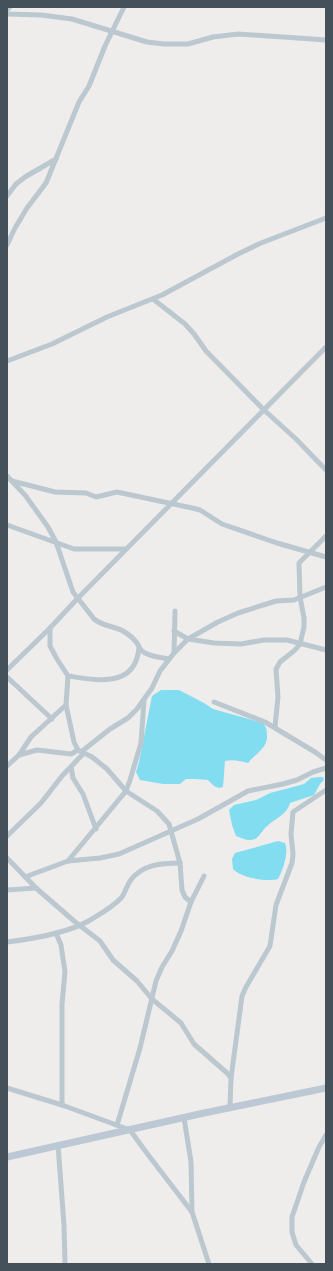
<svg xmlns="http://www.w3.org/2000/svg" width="333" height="1271" font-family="Karla,sans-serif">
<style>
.water{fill:#82ddf0}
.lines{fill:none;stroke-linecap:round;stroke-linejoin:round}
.street{stroke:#bcc8d0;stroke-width:5}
.secondary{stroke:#bcc9d5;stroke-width:7}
</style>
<rect width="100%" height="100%" fill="#efecec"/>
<g class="water">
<path d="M161 690H179L204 703 213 709 263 723C266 727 267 729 267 735 268 748 256 753 248 763 241 761 232 759 225 761L223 787 219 788 214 786 208 780 195 779H186L180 784H163L140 780 136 772 139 762 152 696Z"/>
<path d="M320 777H323L324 780 320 784 314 795 290 803C287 815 274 819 266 827 262 831 259 837 255 839 248 842 242 838 236 836L232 825 229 810 234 805 256 800 270 793 297 786 304 784 311 778Z"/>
<path d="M278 841 285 843C289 853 283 869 278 879 267 882 241 878 233 869L232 859 235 853Z"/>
</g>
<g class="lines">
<g class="street">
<polyline points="7,10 10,7"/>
<polyline points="7,14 41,15 72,19 147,42 164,44 188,44 213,37 238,34 326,40"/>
<polyline points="7,196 16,184 25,177 56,159"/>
<polyline points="7,245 15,228 27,208 46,183 79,102 89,86 105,46 124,7"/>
<polyline points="153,299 185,324 194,334 206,351 264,410 296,439 326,470"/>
<polyline points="7,361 52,344 107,317 162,295 238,254 261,243 326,218"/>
<path d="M7 476 25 495 48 527 56 542 73 592 94 619C102 626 114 626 123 631 128 634 134 639 137 643 139 646 139 649 142 651 149 657 160 657 169 659"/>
<polyline points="12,481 55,492 86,493 96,497 117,492 192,508 200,510 222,524 277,543 326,557"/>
<polyline points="7,525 74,549 126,549"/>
<polyline points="50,628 50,646 57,659 68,676 66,705 74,742 78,750 92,757 107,769 126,791 157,811 169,824 180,863 182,890 185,897 191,902"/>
<polyline points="174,631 188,639 214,643 241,644 264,640 287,640 326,650"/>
<polyline points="174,653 175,611"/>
<polyline points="7,670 50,628 78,598 326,347"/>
<path d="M68 676C96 680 135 689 139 648"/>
<polyline points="7,677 52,719"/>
<polyline points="214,702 265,722 315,752 326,760"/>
<polyline points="275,727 278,697 276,669 280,662 295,650 300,644 304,627 304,618 300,597 299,563 326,536"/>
<polyline points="81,752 110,729 128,718 137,709 152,688 160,671 174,653 188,639 218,622 238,613 276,601 294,600 326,587"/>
<polyline points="19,755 37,750 71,754 78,750"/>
<polyline points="7,766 19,755 31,737 66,705"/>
<polyline points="71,767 73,778 83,794 96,829"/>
<polyline points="7,836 41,803 62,776 84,753"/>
<polyline points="7,858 36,888 74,921 100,941 113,960 137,981 152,999 181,1023 194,1044 227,1073 231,1078"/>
<polyline points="68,861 126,791 130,780 141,743 144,701"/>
<polyline points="25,877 68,861 100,858 119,854 198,819 248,791 283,784 297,780 313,772 326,768"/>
<polyline points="7,890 36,888"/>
<polyline points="56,933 61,945 65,972 62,1004 62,1105"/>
<path d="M7 942C32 939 71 932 92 919 102 913 114 906 122 897 125 892 127 886 130 881 142 864 162 863 180 863"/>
<polyline points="7,1088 62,1105 130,1130 146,1152 192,1212"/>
<polyline points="230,1107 231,1078 242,996 246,987 270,946 276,905 292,863 293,854 291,834 293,812 326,790"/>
<polyline points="184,1118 191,1162 192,1212 209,1264"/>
<polyline points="117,1125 140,1048 156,981 162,967 172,951 181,931 191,902 204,876"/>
<polyline points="58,1145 64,1225 65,1264"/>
<polyline points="312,1264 296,1245 292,1232 292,1217 304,1182 319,1147 326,1135"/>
</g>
<polyline class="secondary" points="7,1157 204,1113 326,1088"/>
</g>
<rect width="333" height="1271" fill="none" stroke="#44515b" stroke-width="16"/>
</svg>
